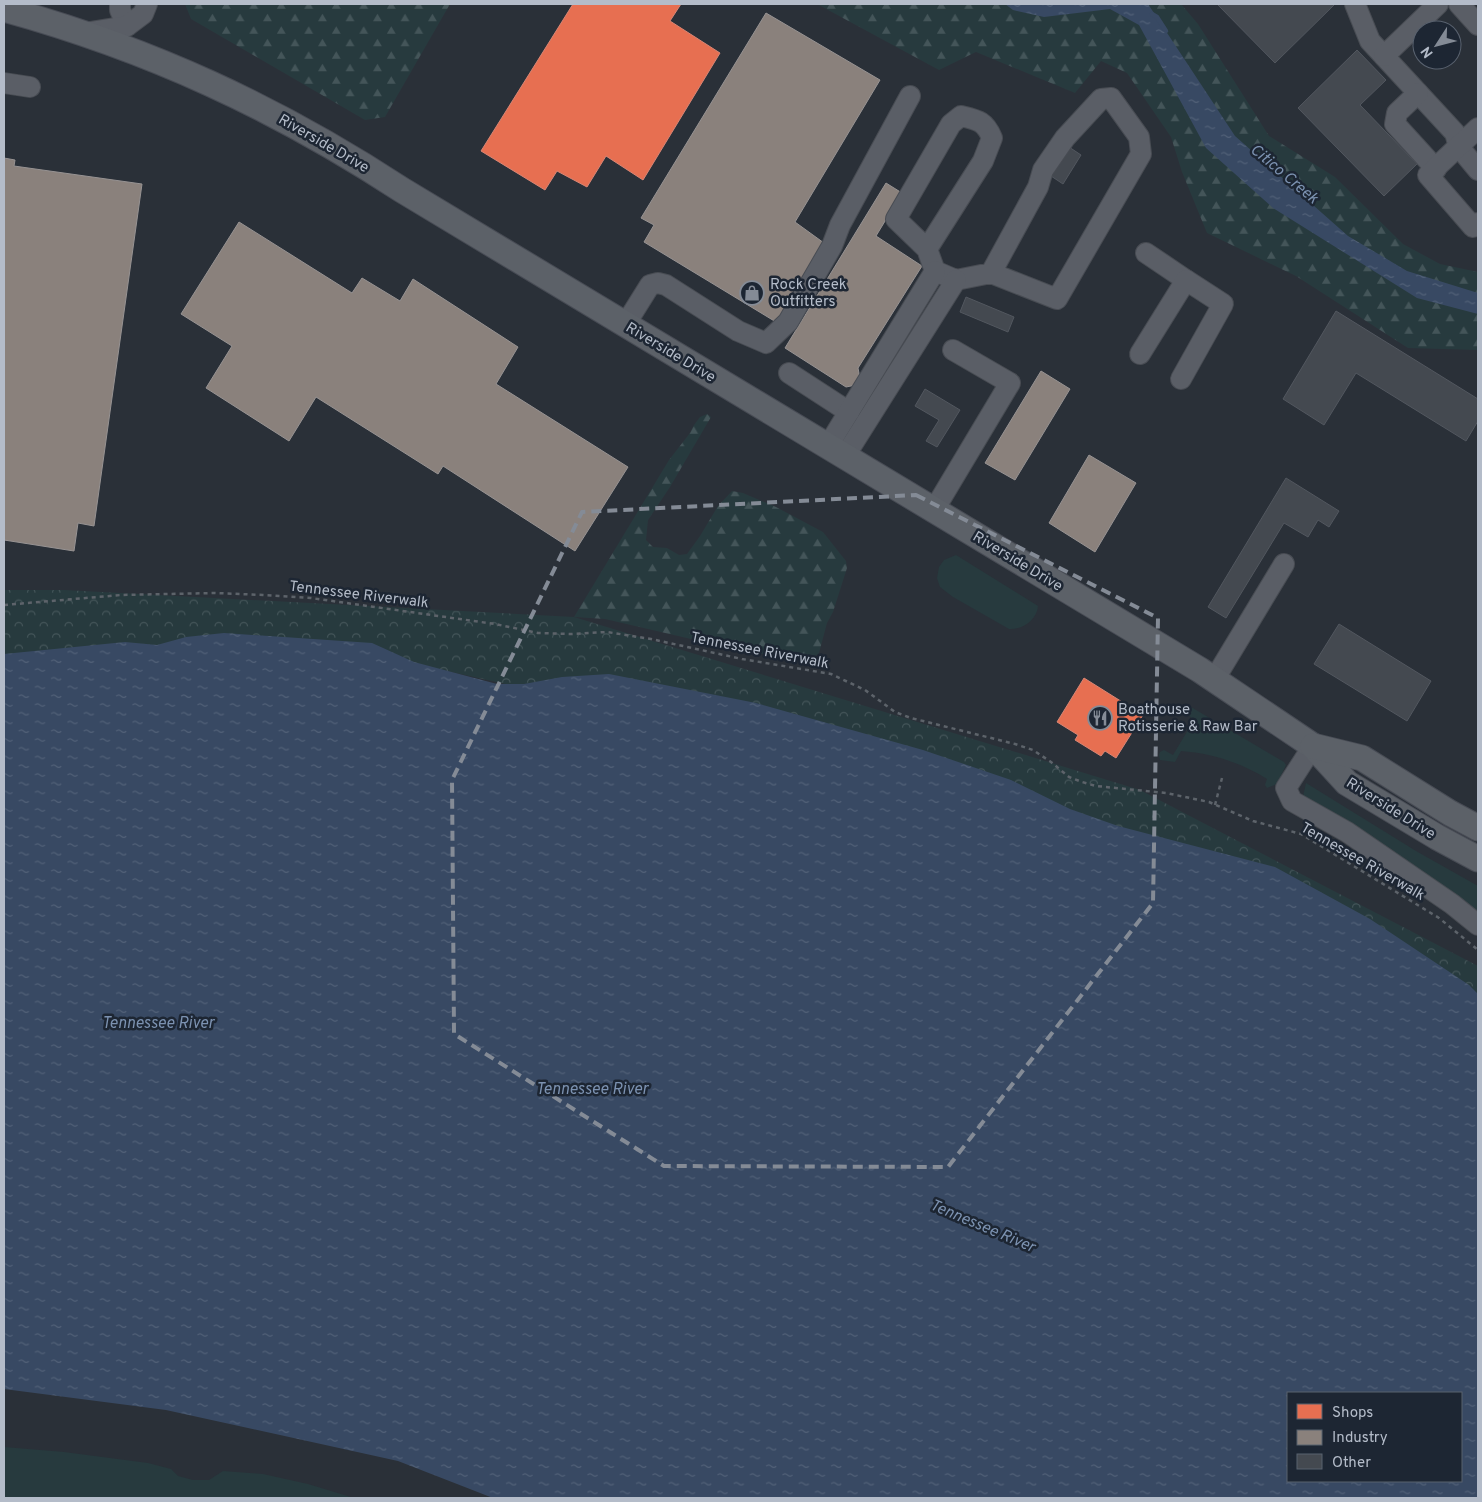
<svg xmlns="http://www.w3.org/2000/svg" width="1482" height="1502" font-family="Overpass,sans-serif">
<style>
.green{fill:#273a3e}
.forest{fill:url(#forest-firs)}
.park{fill:url(#park-crowns)}
.water{fill:url(#water-ripples);fill-rule:evenodd}
.shops{fill:#e76f51;stroke:#d88675}
.industry{fill:#8a817c;stroke:#979393}
.lines{fill:none;stroke-linecap:round;stroke-linejoin:round}
.stream{stroke:#384963;stroke-width:4.5}
.building{fill:#444950;stroke:#52575f}
.minor-casing{stroke:#484c53;stroke-width:22}
.major-casing{stroke:#484c55;stroke-width:27}
.path{stroke:#5d636a;stroke-width:2.5;stroke-dasharray:4 4;stroke-linecap:butt}
.minor{stroke:#5a5e66;stroke-width:20}
.major{stroke:#5c6168;stroke-width:25}
.marked{fill:none;stroke:#848b96;stroke-width:4;stroke-dasharray:10 6;stroke-linejoin:round}
.labels{text-anchor:middle;stroke-width:5;stroke-linejoin:round;paint-order:stroke}
.street-label{font-size:15px;fill:#b4bcc9;stroke:#1d2633}
.poi-label{font-size:15px;fill:#b4bcc9;stroke:#1d2633;text-anchor:start}
.water-label{font-size:16px;font-style:italic;fill:#7c92b1;stroke:#1d2633}
</style>
<defs>
<pattern id="forest-firs" width="22" height="20" patternUnits="userSpaceOnUse" patternTransform="scale(1.25)"><rect width="22" height="20" fill="#273a3e"/><path d="M5 1l3.5 6h-7zM16 11l3.5 6h-7z" fill="#445559"/></pattern>
<pattern id="park-crowns" width="20" height="18" patternUnits="userSpaceOnUse" patternTransform="scale(1.25)"><rect width="20" height="18" fill="#273a3e"/><path d="M2 6a3 3 0 1 1 6 0M12 15a3 3 0 1 1 6 0" fill="none" stroke="#445559"/></pattern>
<pattern id="water-ripples" width="26" height="14" patternUnits="userSpaceOnUse" patternTransform="scale(1.25)"><rect width="26" height="14" fill="#384963"/><path d="M2 4q2-2 4 0t4 0M15 11q2-2 4 0t4 0" fill="none" stroke="#526178"/></pattern>
</defs>
<rect width="100%" height="100%" fill="#2a3038"/>
<g class="green">
<path d="M956 555 1038 606C1037 620 1022 630 1009 629L953 597 940 587 937 578 939 567 944 560Z"/>
<path d="M1189 707H1191L1284 762 1286 765 1277 784 1267 788 1265 785 1267 779C1242 763 1211 753 1181 751L1175 762 1160 760 1159 755 1160 752 1164 750 1173 755 1194 720 1186 713V710Z"/>
<polygon points="1306,783 1416,851 1478,886 1478,916 1302,801"/>
<polygon points="4,1447 64,1452 148,1463 171,1469 178,1476 193,1480 209,1480 223,1471 263,1474 308,1484 354,1498 4,1498"/>
</g>
<g class="forest">
<polygon points="185,4 450,4 385,117 365,120 191,19"/>
<polygon points="817,4 1181,4 1198,24 1269,136 1335,177 1403,244 1440,264 1478,272 1478,350 1408,348 1296,276 1207,233 1182,172 1171,137 1127,73 1101,61 1075,93 976,52 939,70"/>
<polygon points="707,414 711,417 670,487 648,520 646,540 653,547 667,548 679,555 687,554 700,536 718,506 732,491 743,493 776,507 823,532 846,561 847,568 833,612 827,623 819,653 810,660 792,659 734,649 605,619 574,617 669,460 690,433 694,425 700,417"/>
</g>
<polygon class="park" points="4,590 64,590 574,617 1140,790 1478,966 1478,1000 1070,809 447,671 4,654"/>
<g class="water">
<polygon points="1005,4 1148,4 1235,136 1348,236 1407,271 1478,293 1478,314 1417,298 1273,208 1206,148 1139,25 1110,9 1044,17 1013,10"/>
<path d="M224 633 372 643 414 662 497 684H524L562 677 609 674 756 703 923 750 1011 780 1070 809 1118 826 1275 867 1370 919 1469 985 1478 994V1498H493L398 1461 166 1410 4 1389V654L125 642 157 645 186 637ZM1288 1393H1461V1481H1288Z"/>
</g>
<g class="shops">
<polygon points="573,4 681,4 670,21 720,53 643,180 606,156 587,187 557,171 545,190 481,151"/>
<polygon points="1084,678 1143,715 1116,758 1105,751 1101,756 1075,740 1078,735 1057,722"/>
</g>
<g class="industry">
<polygon points="766,13 880,80 795,222 824,243 776,322 644,242 654,225 641,218"/>
<polygon points="4,158 15,160 14,166 142,184 94,526 78,523 74,551 4,540"/>
<polygon points="886,183 902,193 876,236 922,266 858,368 861,384 846,387 785,348"/>
<polygon points="239,222 352,293 362,278 400,301 413,279 518,347 496,384 628,467 575,551 443,466 438,474 316,397 289,441 206,388 232,346 181,314"/>
<polygon points="1041,371 1070,389 1015,480 985,463"/>
<polygon points="1089,455 1136,483 1095,552 1049,523"/>
</g>
<g class="lines">
<polyline class="stream" points="1152,14 1157,17 1166,31"/>
</g>
<g class="building">
<polygon points="1217,4 1335,4 1275,63"/>
<polygon points="1357,50 1386,80 1360,105 1417,164 1384,196 1298,108"/>
<polygon points="1069,147 1081,155 1063,184 1051,176"/>
<polygon points="966,297 1014,317 1008,332 960,312"/>
<polygon points="1336,311 1478,399 1478,421 1466,441 1356,373 1324,425 1283,399"/>
<polygon points="925,389 960,410 937,447 926,441 939,420 915,406"/>
<polygon points="1286,478 1339,511 1329,527 1318,520 1308,537 1284,523 1226,618 1208,607"/>
<polygon points="1339,624 1431,681 1407,721 1314,664"/>
</g>
<g class="lines">
<g class="minor-casing">
<g id="minor">
<polyline points="120,4 120,10 127,26"/>
<polyline points="1355,4 1370,41 1455,133 1459,147 1478,170"/>
<polyline points="1459,4 1478,25"/>
<polyline points="84,33 127,26 143,14 147,4"/>
<polyline points="1384,56 1438,4"/>
<polyline points="4,83 30,87"/>
<polyline points="1418,93 1397,113 1395,124 1436,169"/>
<polyline points="1478,128 1428,175 1473,227 1478,223"/>
<path d="M927 249 983 161 992 138C985 121 978 120 961 116L951 124 896 219 927 249 935 271 956 280 991 273 1057 299 1141 154 1139 137 1111 98 1101 99 1065 138 1043 170 1038 187 991 273"/>
<polyline points="1146,253 1186,280"/>
<polyline points="625,325 650,285 658,283 666,285 738,331 766,343 788,322 832,246 840,225 910,96"/>
<polyline points="1140,354 1186,280 1223,304 1181,379"/>
<polyline points="789,373 849,412"/>
<polyline points="828,446 935,271"/>
<polyline points="845,456 956,280"/>
<polyline points="934,510 1010,383 953,350"/>
<polyline points="1214,680 1284,564"/>
<polyline points="1313,746 1286,788 1292,801 1347,832 1452,904 1478,925"/>
</g>
</g>
<g class="major-casing">
<g id="major">
<path d="M4 9C149 49 275 107 402 190L1200 670 1313 746 1347 783 1437 837 1478 859"/>
<polyline points="1313,746 1362,758 1450,813 1478,828"/>
</g>
</g>
<g class="path">
<polyline points="4,605 121,595 215,593 263,595 311,598 495,624 538,633 572,634 607,632 651,639 742,659 831,674 865,690 895,712 911,718 1015,744 1033,750 1051,762 1069,777 1082,782 1096,786 1166,793 1209,802 1253,821 1301,834 1439,918 1478,950"/>
<polyline points="1215,805 1222,778"/>
</g>
<use href="#minor" class="minor"/>
<use href="#major" class="major"/>
</g>
<path class="marked" d="M916 495 1158 618 1153 903 948 1167 664 1166 454 1034 452 780 582 512Z"/>
<defs>
<g id="shop-ring" transform="scale(1.25)"><circle r="9.5" fill="#1d2633" stroke="#848b96" stroke-width="1.5"/><path d="M-5-2.5h2.3a2.7 3.5 0 0 1 5.4 0H5L5.5 6h-11ZM-1.5-2.5h3a1.5 2.3 0 0 0-3 0Z" fill="#848b96"/></g>
<g id="restaurant-ring" transform="scale(1.25)"><circle r="9.5" fill="#1d2633" stroke="#848b96" stroke-width="1.5"/><path d="M-5-6h1v4h1v-4h1v4h1v-4h1v5L-1.5 .5V6h-2V.5L-5-1ZM5-6V6H3V1.5H1.5Q1.5-4 5-6Z" fill="#848b96"/></g>
</defs>
<g fill-rule="evenodd">
<use href="#shop-ring" x="752" y="293"/>
<use href="#restaurant-ring" x="1100" y="718"/>
</g>
<g class="labels">
<g class="street-label">
<text transform="translate(324 143) rotate(30)" y="5">Riverside Drive</text>
<text transform="translate(671 352) rotate(31)" y="5">Riverside Drive</text>
<text transform="translate(1018 561) rotate(31)" y="5">Riverside Drive</text>
<text transform="translate(359 594) rotate(7)" y="5">Tennessee Riverwalk</text>
<text transform="translate(760 650) rotate(11)" y="5">Tennessee Riverwalk</text>
<text transform="translate(1391 808) rotate(32)" y="5">Riverside Drive</text>
<text transform="translate(1363 861) rotate(30)" y="5">Tennessee Riverwalk</text>
</g>
<g class="poi-label">
<text x="770" y="289">Rock Creek<tspan x="770" dy="17">Outfitters</tspan></text>
<text x="1118" y="714">Boathouse<tspan x="1118" dy="17">Rotisserie &amp; Raw Bar</tspan></text>
</g>
<g class="water-label">
<text transform="translate(1285 173) rotate(40)" y="6">Citico Creek</text>
<text x="158" y="1028">Tennessee River</text>
<text x="592" y="1094">Tennessee River</text>
<text transform="translate(983 1225) rotate(23)" y="6">Tennessee River</text>
</g>
</g>
<rect width="1482" height="1502" fill="none" stroke="#b4bcc9" stroke-width="10"/>
<rect x="1287" y="1392" width="175" height="90" fill="#1d2633" stroke="#59626f"/>
<rect x="1297" y="1404" width="25" height="15" fill="#e76f51" stroke="#59626f"/>
<text x="1332" y="1417" font-size="15" fill="#b4bcc9">Shops</text>
<rect x="1297" y="1430" width="25" height="15" fill="#8a817c" stroke="#59626f"/>
<text x="1332" y="1442" font-size="15" fill="#b4bcc9">Industry</text>
<rect x="1297" y="1454" width="25" height="15" fill="#444950" stroke="#59626f"/>
<text x="1332" y="1467" font-size="15" fill="#b4bcc9">Other</text>
<g transform="translate(1437 45) rotate(234)"><circle r="24" fill="#1d2633" stroke="#59626f"/>
<path d="M0-4L9 19L0 12L-9 19Z" fill="#848b96"/>
<text y="-8" font-size="14" font-weight="bold" text-anchor="middle" fill="#b4bcc9">N</text>
</g>
</svg>
